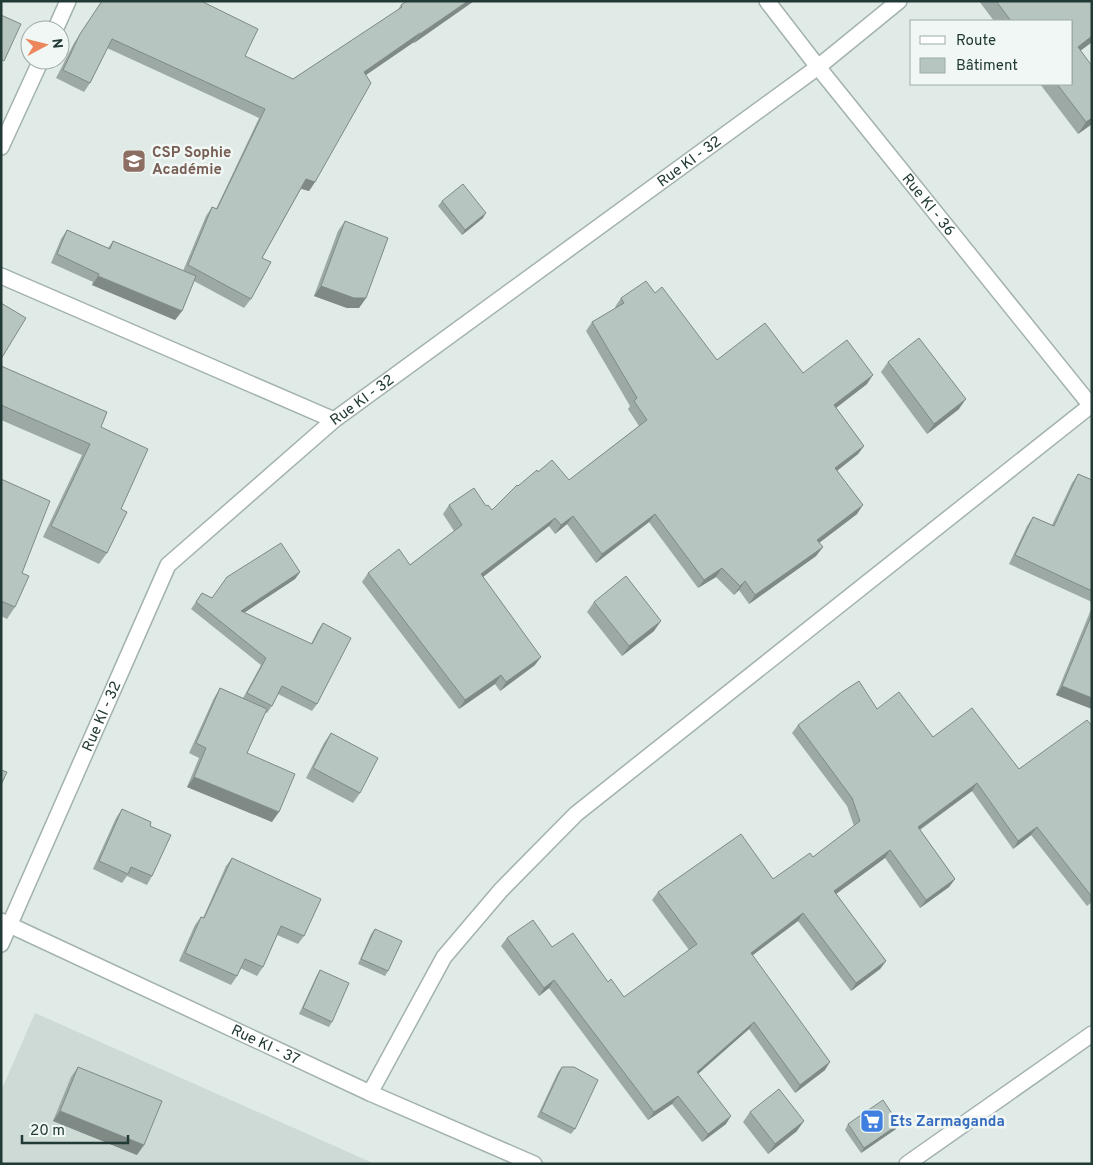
<svg xmlns="http://www.w3.org/2000/svg" width="1093" height="1165" font-family="Overpass,sans-serif">
<style>
.built{fill:#cedad5}
.lines{fill:none;stroke-linecap:round;stroke-linejoin:round}
.minor-casing{stroke:#a3b2ad;stroke-width:18}
.minor{stroke:#fff;stroke-width:15}
.wall{fill:#9da9a4}
.shaded-wall{fill:#7f8a86}
.building{fill:#b6c5bf;stroke:#7f8a86}
.labels{text-anchor:middle;stroke-width:5;stroke-linejoin:round;paint-order:stroke}
.education-label{font-size:15px;font-weight:bold;fill:#785e54;stroke:#f0f7f4;text-anchor:start}
.street-label{font-size:15px;fill:#223a35;stroke:#f0f7f4}
.shop-label{font-size:15px;font-weight:bold;fill:#366cbe;stroke:#f0f7f4;text-anchor:start}
</style>
<rect width="100%" height="100%" fill="#e0eae6"/>
<polygon class="built" points="35,1013 375,1164 1,1164 1,1091"/>
<g class="lines">
<g class="minor-casing">
<g id="minor">
<path id="s1" d="M767 1 818 67 1092 407"/>
<polyline points="55,30 68,1"/>
<polyline points="1,147 41,60"/>
<polyline points="1,276 334,420"/>
<path id="s2" d="M1 921 370 1093 534 1164"/>
<path id="s3" d="M1 944 168 565 334 420 818 67 899 1"/>
<polyline points="370,1093 444,957 501,890 576,814 1090,406"/>
<polyline points="907,1164 1092,1034"/>
</g>
</g>
<use href="#minor" class="minor"/>
</g>
<g class="wall">
<polygon points="102,1 245,56 293,79 397,11 401,5 474,1 414,43 414,42 366,75 315,182 309,191 301,189 262,258 251,299 244,308 194,281 182,311 175,320 92,285 93,282 51,263 61,239 67,230 108,248 113,241 183,271 206,216 212,207 216,209 259,118 107,48 90,83 84,92 56,78 74,43"/>
<polygon points="979,1 1092,1 1092,42 1080,51 1092,124 1078,134 1040,84 1072,84 1072,21 994,21"/>
<polygon points="442,201 483,218 462,235 438,206"/>
<polygon points="345,221 366,298 359,308 347,308 314,296 338,231"/>
<polygon points="655,293 717,360 867,384 836,408 864,446 858,454 837,471 857,514 819,543 823,547 816,556 749,604 739,590 734,595 716,577 698,588 649,522 596,563 567,524 555,534 549,526 483,577 535,665 500,691 495,684 459,709 362,582 368,573 410,565 454,531 443,514 449,505 486,506 492,510 518,486 538,472 569,480 639,426 628,409 630,406 586,331 592,322 616,308 615,307 621,298"/>
<polygon points="888,362 959,409 927,434 881,372"/>
<polygon points="1,366 101,427 121,509 107,553 99,564 43,537 82,455 1,420"/>
<polygon points="1078,474 1092,480 1092,602 1009,564 1027,526 1033,517 1052,525 1072,483"/>
<polygon points="1,479 22,573 15,607 7,619 1,616"/>
<polygon points="300,572 295,579 244,613 311,644 318,630 323,623 317,704 312,711 278,694 272,706 267,713 265,712 247,753 272,822 187,787 199,758 189,753 214,698 220,688 243,698 261,665 191,609 202,593 212,598"/>
<polygon points="594,602 654,631 622,656 587,612"/>
<polygon points="1092,607 1092,709 1056,695"/>
<polygon points="877,709 933,737 1019,769 1092,726 1092,902 1087,906 1031,835 1013,849 972,791 920,830 955,879 949,887 920,908 885,858 836,894 886,961 880,969 851,991 798,921 752,955 825,1070 795,1093 749,1029 698,1074 726,1124 702,1142 672,1104 648,1120 549,988 539,996 501,946 507,938 552,947 608,982 624,997 689,950 652,900 658,892 773,879 813,857 854,826 847,806 792,733 798,725"/>
<polygon points="331,733 360,793 353,803 306,778 324,743"/>
<polygon points="122,809 150,826 152,876 147,885 127,876 122,883 93,869 116,818"/>
<polygon points="232,858 304,936 298,944 277,935 263,967 257,976 240,968 237,976 231,985 179,961 195,925 201,917 203,918 226,866"/>
<polygon points="375,929 388,971 385,976 358,964 371,934"/>
<polygon points="320,970 332,1022 329,1027 299,1014 317,975"/>
<polygon points="78,1067 137,1155 53,1121 71,1077"/>
<polygon points="562,1067 575,1129 571,1134 537,1117 558,1072"/>
<polygon points="750,1112 797,1131 768,1154 743,1122"/>
<polygon points="848,1124 896,1129 861,1153 845,1130"/>
</g>
<g class="shaded-wall">
<polygon points="468,1 474,1 414,43 420,34"/>
<polygon points="420,33 414,42 357,81 364,72"/>
<polygon points="1092,36 1092,42 1072,57 1078,47"/>
<polygon points="1092,118 1092,124 1078,134 1086,122"/>
<polygon points="306,179 315,182 309,191 300,188"/>
<polygon points="486,213 483,218 462,235 465,230"/>
<polygon points="98,276 182,311 175,320 92,285"/>
<polygon points="321,286 366,298 359,308 347,308 314,296"/>
<polygon points="873,375 867,384 828,414 834,405"/>
<polygon points="966,399 959,409 927,434 934,424"/>
<polygon points="864,446 858,454 829,477 835,468"/>
<polygon points="863,505 857,514 811,549 817,540"/>
<polygon points="655,514 649,522 596,563 602,554"/>
<polygon points="573,516 567,524 555,534 561,525"/>
<polygon points="555,518 549,526 475,583 481,574"/>
<polygon points="823,547 816,556 749,604 755,595"/>
<polygon points="722,568 716,577 698,588 704,580"/>
<polygon points="300,572 295,579 236,618 241,611"/>
<polygon points="745,581 739,590 734,595 740,586"/>
<polygon points="661,621 654,631 622,656 629,646"/>
<polygon points="541,657 535,665 500,691 506,682"/>
<polygon points="501,675 495,684 459,709 465,700"/>
<polygon points="1062,686 1092,698 1092,709 1056,695"/>
<polygon points="194,777 279,812 272,822 187,787"/>
<polygon points="977,783 972,791 912,835 918,827"/>
<polygon points="1037,827 1031,835 1013,849 1018,841"/>
<polygon points="890,850 885,858 829,899 834,891"/>
<polygon points="955,879 949,887 920,908 926,900"/>
<polygon points="803,913 798,921 745,961 751,953"/>
<polygon points="886,961 880,969 851,991 856,983"/>
<polygon points="554,980 549,988 539,996 544,988"/>
<polygon points="754,1022 749,1029 691,1080 697,1072"/>
<polygon points="830,1062 825,1070 795,1093 800,1085"/>
<polygon points="678,1096 672,1104 648,1120 654,1112"/>
<polygon points="60,1111 144,1145 137,1155 53,1121"/>
<polygon points="731,1116 726,1124 702,1142 708,1134"/>
<polygon points="804,1121 797,1131 768,1154 775,1144"/>
<polygon points="899,1124 896,1129 861,1153 864,1148"/>
</g>
<g class="building">
<polygon points="102,1 201,1 258,29 245,56 293,79 402,7 401,5 407,1 468,1 420,34 420,33 364,72 371,83 315,182 306,179 262,258 271,262 251,299 188,265 212,207 217,209 265,109 112,39 90,83 63,70 80,34"/>
<polygon points="996,1 1092,1 1092,36 1078,47 1092,66 1092,118 1086,122 1057,84 1072,84 1072,21 1011,21"/>
<polygon points="1,15 21,24 4,61 1,59"/>
<polygon points="463,184 486,213 465,230 442,201"/>
<polygon points="345,221 388,238 366,298 354,298 321,286"/>
<polygon points="67,230 110,249 113,241 196,276 182,311 98,276 99,274 57,254"/>
<polygon points="646,281 655,293 662,287 717,360 765,323 803,373 847,340 873,375 834,405 864,446 835,468 863,505 817,540 823,547 755,595 745,581 740,586 722,568 704,580 655,514 602,554 573,516 561,525 555,518 481,574 541,657 506,682 501,675 465,700 368,573 399,549 410,565 462,525 449,505 474,488 486,506 488,505 492,510 517,485 518,486 537,470 538,472 552,460 569,480 647,420 634,401 637,398 592,322 624,303 621,298"/>
<polygon points="1,303 26,318 1,359"/>
<polygon points="919,338 966,399 934,424 888,362"/>
<polygon points="1,366 107,412 101,427 148,449 121,509 127,512 107,553 51,526 90,444 1,405"/>
<polygon points="1078,474 1092,480 1092,591 1015,555 1033,517 1054,526"/>
<polygon points="1,479 50,501 22,573 29,576 15,607 1,601"/>
<polygon points="281,543 300,572 241,611 312,644 323,623 351,638 317,704 282,686 272,706 247,693 266,658 196,602 202,593 212,598 227,577"/>
<polygon points="626,576 661,621 629,646 594,602"/>
<polygon points="1092,614 1092,698 1062,686"/>
<polygon points="859,681 877,709 899,692 933,737 972,708 1019,769 1087,720 1092,726 1092,897 1037,827 1018,841 977,783 918,827 955,879 926,900 890,850 834,891 886,961 856,983 803,913 751,953 830,1062 800,1085 754,1022 697,1072 731,1116 708,1134 678,1096 654,1112 554,980 544,988 507,938 533,920 552,947 573,933 608,982 611,979 624,997 697,944 658,892 741,834 773,879 810,853 813,857 860,821 852,798 798,725 842,692"/>
<polygon points="220,688 267,709 247,753 295,774 279,812 194,777 206,748 196,743"/>
<polygon points="331,733 378,758 360,793 313,768"/>
<polygon points="1,770 7,772 1,785"/>
<polygon points="122,809 151,822 150,826 171,835 152,876 131,867 128,874 99,861"/>
<polygon points="232,858 321,899 304,936 281,926 263,967 245,959 237,976 185,953 201,917 204,918"/>
<polygon points="375,929 402,941 388,971 361,959"/>
<polygon points="320,970 349,983 332,1022 303,1008"/>
<polygon points="78,1067 162,1101 144,1145 60,1111"/>
<polygon points="562,1067 574,1067 598,1080 575,1129 541,1112"/>
<polygon points="779,1089 804,1121 775,1144 750,1112"/>
<polygon points="883,1100 899,1124 864,1148 848,1124"/>
</g>
<defs>
<g id="school-square" transform="scale(1.25)"><rect x="-9" y="-9" width="18" height="18" rx="4" fill="#8d6e63" stroke="#f0f7f4"/><path d="M0-5L7-2L0 1L-7-2ZM-4 1L0 2.5L4 1V4Q0 6-4 4Z" fill="#fff"/></g>
<g id="supermarket-square" transform="scale(1.25)"><rect x="-9" y="-9" width="18" height="18" rx="4" fill="#3f7fe0" stroke="#f0f7f4"/><path d="M-6-5.5h2.5l.6 2H6L4.5 2H-2.5L-4.4-4H-6ZM-1.5 3.2a1.3 1.3 0 1 0 .1 0ZM3 3.2a1.3 1.3 0 1 0 .1 0Z" fill="#fff"/></g>
</defs>
<g fill-rule="evenodd">
<use href="#school-square" x="134" y="161"/>
<use href="#supermarket-square" x="872" y="1121"/>
</g>
<g class="labels">
<g class="education-label">
<text x="152" y="157">CSP Sophie<tspan x="152" dy="17">Académie</tspan></text>
</g>
<g class="street-label">
<text dy="5" stroke="none"><textPath href="#s3" startOffset="1074">Rue KI - 32</textPath></text>
<text dy="5" stroke="none"><textPath href="#s1" startOffset="260">Rue KI - 36</textPath></text>
<text dy="5" stroke="none"><textPath href="#s3" startOffset="669">Rue KI - 32</textPath></text>
<text dy="5" stroke="none"><textPath href="#s3" startOffset="249">Rue KI - 32</textPath></text>
<text dy="5" stroke="none"><textPath href="#s2" startOffset="292">Rue KI - 37</textPath></text>
</g>
<g class="shop-label">
<text x="890" y="1126">Ets Zarmaganda</text>
</g>
</g>
<rect width="1093" height="1165" fill="none" stroke="#223a35" stroke-width="5"/>
<rect x="910" y="20" width="162" height="65" fill="#f0f7f4" stroke="#9eaba8"/>
<rect x="920" y="36" width="25" height="8" fill="#ffffff" stroke="#9eaba8"/>
<text x="956" y="45" font-size="15" fill="#223a35">Route</text>
<rect x="920" y="58" width="25" height="15" fill="#b6c5bf" stroke="#9eaba8"/>
<text x="956" y="70" font-size="15" fill="#223a35">Bâtiment</text>
<g transform="translate(45 45) rotate(83)"><circle r="24" fill="#f0f7f4" stroke="#9eaba8"/>
<path d="M0-4L9 19L0 12L-9 19Z" fill="#ec875d"/>
<text y="-8" font-size="14" font-weight="bold" text-anchor="middle" fill="#223a35">N</text>
</g>
<path d="M22 1135v8h106v-8" fill="none" stroke="#223a35" stroke-width="2.5"/>
<text x="30" y="1135" font-size="15" fill="#223a35" stroke="#f0f7f4" stroke-width="4" paint-order="stroke">20 m</text>
</svg>
